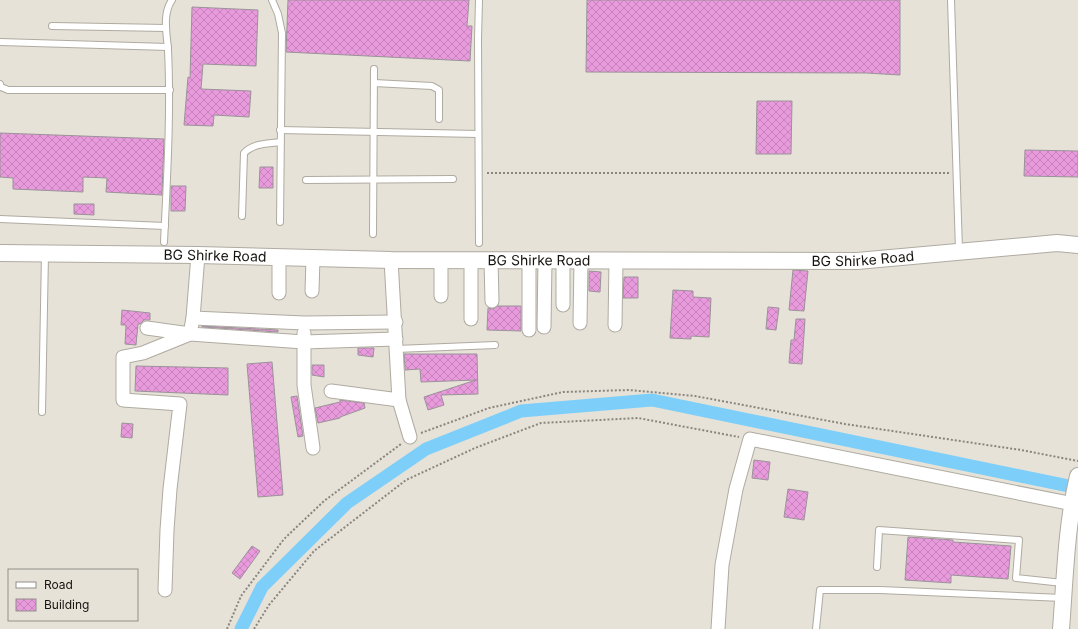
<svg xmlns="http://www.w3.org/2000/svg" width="1078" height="629" font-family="Inter,sans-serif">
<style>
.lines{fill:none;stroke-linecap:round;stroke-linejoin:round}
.canal{stroke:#7dcffa;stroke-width:13}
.building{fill:url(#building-cross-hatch);stroke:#9b9299}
.service-casing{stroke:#afaba1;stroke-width:8}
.minor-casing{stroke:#afaba1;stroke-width:15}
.tertiary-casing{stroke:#afaba1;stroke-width:18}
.path{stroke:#89867f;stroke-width:2;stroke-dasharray:2 2;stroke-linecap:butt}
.service{stroke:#fff;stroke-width:6}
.minor{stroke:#fff;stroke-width:13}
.tertiary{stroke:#fff;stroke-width:16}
.labels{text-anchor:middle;stroke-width:3;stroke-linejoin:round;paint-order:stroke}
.street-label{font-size:14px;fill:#151310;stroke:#e6e2d8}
</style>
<defs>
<pattern id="building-cross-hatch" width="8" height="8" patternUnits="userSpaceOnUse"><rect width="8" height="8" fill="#e89adc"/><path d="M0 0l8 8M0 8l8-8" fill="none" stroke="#c684bc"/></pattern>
</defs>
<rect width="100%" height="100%" fill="#e6e2d8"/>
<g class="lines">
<polyline class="canal" points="241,629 262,587 347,503 426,449 521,411 652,400 1078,488"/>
</g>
<g class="building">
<polygon points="288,0 469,0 467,26 472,26 470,61 286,52"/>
<polygon points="587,0 900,0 900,75 866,73 586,72"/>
<polygon points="192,7 258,10 256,66 203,64 201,89 251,91 249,117 214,115 213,126 184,125 188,77 190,78"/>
<polygon points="757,101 792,101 791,154 756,154"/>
<polygon points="0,133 164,139 162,195 106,192 107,178 83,177 83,192 13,189 13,178 0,177"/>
<polygon points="1025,150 1078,151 1078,177 1024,176"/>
<polygon points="260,167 273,167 273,188 259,188"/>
<polygon points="171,186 186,186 185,211 171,211"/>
<polygon points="74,204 94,204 94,215 74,214"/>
<polygon points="793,270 808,271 804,311 789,310"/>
<polygon points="589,271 601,272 600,292 589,291"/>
<polygon points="624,277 638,277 638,298 623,298"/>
<polygon points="673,290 693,291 693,297 711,298 709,337 691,336 691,339 670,338"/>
<polygon points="498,306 521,306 521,331 487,330 488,308 493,309"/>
<polygon points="768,307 779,308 776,330 766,329"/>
<polygon points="122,310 150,313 150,320 144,320 140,324 138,324 136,345 125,344 126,325 121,325"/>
<polygon points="796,319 805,319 802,364 789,363 791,340 794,340"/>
<polygon points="202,326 278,330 278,332 202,327"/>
<polygon points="358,348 374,348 373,357 358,355"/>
<polygon points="404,354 477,354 478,394 441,395 444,405 428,410 424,397 476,380 421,382 420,369 405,370"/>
<polygon points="272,362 283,495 258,497 247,364"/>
<polygon points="312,365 324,365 324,377 312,375"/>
<polygon points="136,366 228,368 228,395 135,391"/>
<polygon points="297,396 303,436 298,437 291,397"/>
<polygon points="340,400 364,403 365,408 340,417 340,418 318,423 315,408 340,402"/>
<polygon points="122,423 133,424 132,438 121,437"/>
<polygon points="754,460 770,462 768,480 752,478"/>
<polygon points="788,489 808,492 804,520 784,517"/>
<polygon points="908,537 953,540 953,542 1011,546 1008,579 951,575 951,583 905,580"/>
<polygon points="252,546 260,551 240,579 232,573"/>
</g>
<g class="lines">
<g class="service-casing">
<g id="service">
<polyline points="272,0 278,14 282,33 280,222"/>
<polyline points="951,0 959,250"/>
<polyline points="52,26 166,28"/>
<polyline points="0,42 168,47"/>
<polyline points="374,83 432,86 439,90 439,119"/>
<polyline points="0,84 1,87 8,90 170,90"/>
<polyline points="280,130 478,134"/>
<polyline points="306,180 453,179"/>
<path d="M242 216 244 153C254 143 267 144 280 142"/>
<polyline points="0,219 165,226"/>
<polyline points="373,234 374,69"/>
<path d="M164 242C167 178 171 114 168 50 167 34 162 14 172 0"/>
<polyline points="479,243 478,39 479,0"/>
<polyline points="396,349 495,345"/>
<polyline points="42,412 45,254"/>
<polyline points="877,567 879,530 1019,540 1016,578 1063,583"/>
<polyline points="816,629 820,590 880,590 1063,598"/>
</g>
</g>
<g class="minor-casing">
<g id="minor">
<polyline points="279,257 279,293"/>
<path d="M391 260C394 307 396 353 399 400"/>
<polyline points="441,260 441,296"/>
<polyline points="471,260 471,319"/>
<polyline points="491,260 492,301"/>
<polyline points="529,261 529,330"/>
<polyline points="312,291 313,258"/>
<polyline points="563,305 563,261"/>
<polyline points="193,318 304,323 396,322"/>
<polyline points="580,323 581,261"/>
<polyline points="615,325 616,261"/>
<polyline points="544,327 545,261"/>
<polyline points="147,328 190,334 304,342 396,339"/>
<polyline points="304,333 304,385 313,448"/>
<polyline points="331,391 399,400 410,437"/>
<polyline points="165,590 167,530 170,489 180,404 123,400 123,357 143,353 190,334 193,318 198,255"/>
<polyline points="718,629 722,565 736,489 750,439 1078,505"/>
</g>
</g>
<g class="tertiary-casing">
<g id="tertiary">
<path id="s1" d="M0 253 198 255 391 260 857 261 1057 243 1078 245"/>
<path d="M1061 629C1065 578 1066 526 1078 476"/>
</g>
</g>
<g class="path">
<polyline points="487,173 949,173"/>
<polyline points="421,433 489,408 563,392 629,390 695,396 845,424 1021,450 1078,461"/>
<polyline points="227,629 241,596 284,539 324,501 401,444"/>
<polyline points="254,629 269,605 314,551 406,480 475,448 541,423 638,418 739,437"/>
</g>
<use href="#service" class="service"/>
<use href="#minor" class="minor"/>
<use href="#tertiary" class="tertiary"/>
</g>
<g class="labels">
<g class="street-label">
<text dy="5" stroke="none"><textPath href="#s1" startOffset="215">BG Shirke Road</textPath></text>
<text dy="5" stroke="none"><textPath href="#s1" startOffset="863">BG Shirke Road</textPath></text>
<text dy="5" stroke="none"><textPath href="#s1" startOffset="539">BG Shirke Road</textPath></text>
</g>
</g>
<rect x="8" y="569" width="130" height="52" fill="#e6e2d8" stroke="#928f88"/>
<rect x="16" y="582" width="20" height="6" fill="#ffffff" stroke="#928f88"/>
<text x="44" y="589" font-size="12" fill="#151310">Road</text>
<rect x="16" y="599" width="20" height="12" fill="url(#building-cross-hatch)" stroke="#928f88"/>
<text x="44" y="609" font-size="12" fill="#151310">Building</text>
</svg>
